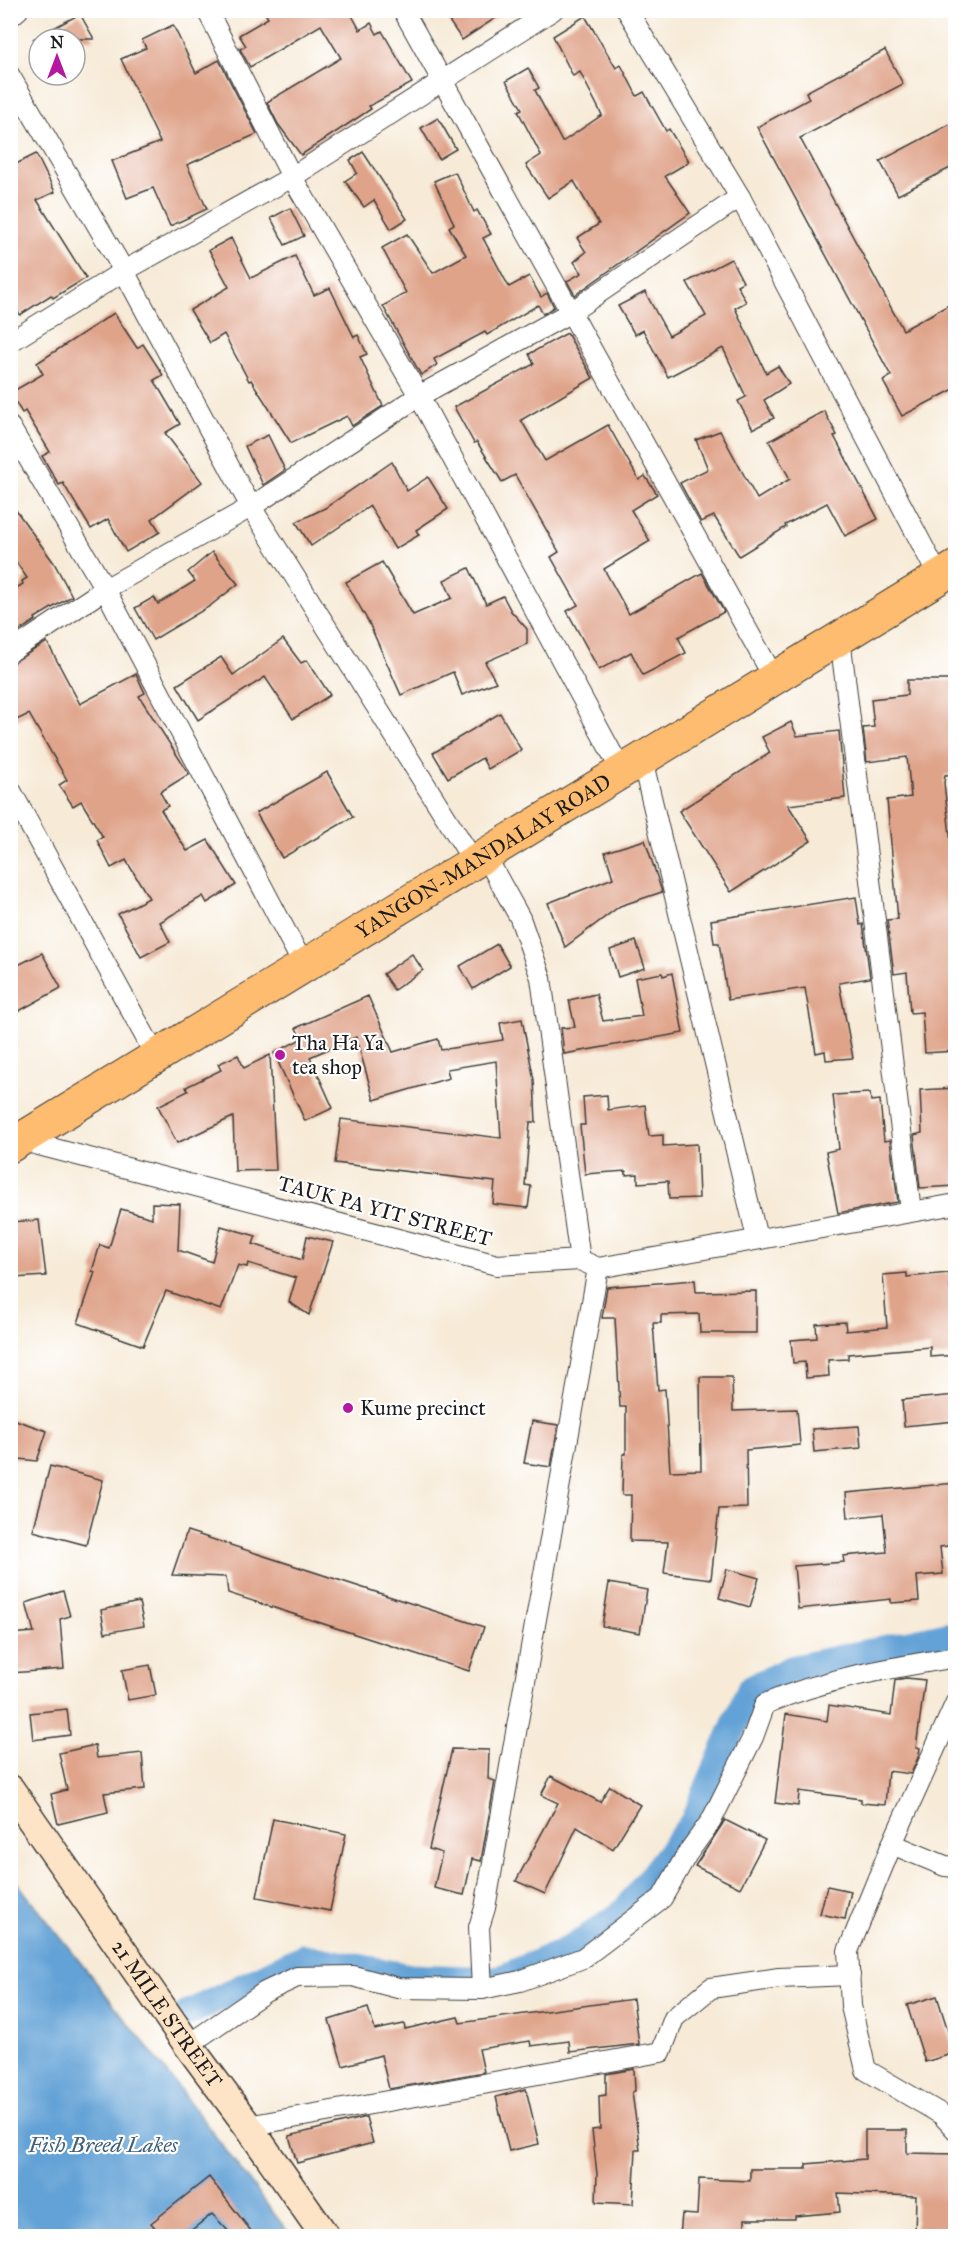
<svg xmlns="http://www.w3.org/2000/svg" width="966" height="2247" font-family="'IM FELL Great Primer',serif">
<style>
.water{fill:#64a2d6;stroke:#405f79;stroke-width:1.5}
.lines{fill:none;stroke-linecap:round;stroke-linejoin:round}
.canal{stroke:#64a2d6;stroke-width:27}
.building{fill:#dfa389}
.street-casing{stroke:#3d3b38;stroke-width:22}
.secondary-casing{stroke:#3d3b38;stroke-width:31}
.highway-casing{stroke:#3d3b38;stroke-width:35}
.street{stroke:#fff;stroke-width:20}
.secondary{stroke:#fee4c6;stroke-width:28}
.highway{stroke:#fdbc70;stroke-width:33}
.poi-dot{fill:#b5179e;stroke:#fff;stroke-width:2}
.labels{text-anchor:middle;stroke-width:4.5;stroke-linejoin:round;paint-order:stroke}
.street-label{font-size:21px;fill:#1c1c1c;stroke:#fff}
.poi-label{font-size:21px;fill:#1c1c1c;stroke:#fff;text-anchor:start}
.water-label{font-size:22px;font-style:italic;fill:#405f79;stroke:#fff}
</style>
<rect width="100%" height="100%" fill="#fff"/>
<filter id="ink" filterUnits="userSpaceOnUse"><feTurbulence type="fractalNoise" baseFrequency=".0167" numOctaves="2"/><feDisplacementMap in="SourceGraphic" scale="12" xChannelSelector="R" yChannelSelector="G"/><feConvolveMatrix kernelMatrix="1 2 1 2 8 2 1 2 1" color-interpolation-filters="sRGB"/></filter>
<filter id="wash" filterUnits="userSpaceOnUse"><feTurbulence type="fractalNoise" baseFrequency=".008" numOctaves="4" result="noise"/><feDisplacementMap in="SourceGraphic" scale="24" xChannelSelector="R" yChannelSelector="G"/><feGaussianBlur stdDeviation="1.35" result="paint"/><feColorMatrix in="noise" values="0 0 0 0 0 0 0 0 0 0 0 0 0 0 0 0 0 1.4 0 .05"/><feComposite in="paint" operator="in"/></filter>
<g filter="url(#wash)">
<rect width="100%" height="100%" fill="#f7ebd8"/>
<polygon class="water" points="10,1874 146,2045 291,2236 11,2236"/>
<g class="lines">
<polyline class="canal" points="187,2014 303,1957 411,1977 497,1980 572,1948 624,1912 693,1822 750,1689 791,1669 956,1633"/>
</g>
<g id="blocks">
<g class="building">
<polygon points="263,10 349,10 360,30 371,23 377,34 382,31 412,83 369,106 371,109 301,155 278,124 267,102 341,58 321,25 250,67 240,49 246,46 239,35 268,18"/>
<polygon points="459,10 508,10 462,40 447,18"/>
<polygon points="80,14 94,39 33,39"/>
<polygon points="585,16 616,68 621,65 637,96 644,92 666,131 669,129 689,162 665,176 690,213 575,295 567,281 582,273 574,262 586,252 577,238 599,224 574,181 548,198 526,165 541,155 518,111 522,109 506,81 528,68 539,88 535,90 562,142 602,115 580,72 573,76 553,36"/>
<polygon points="173,25 196,73 219,60 257,134 187,165 207,209 170,226 153,188 127,198 112,161 160,142 121,59 146,48 142,40"/>
<polygon points="885,50 903,84 800,138 903,330 956,301 956,388 902,416 883,381 891,376 757,127 809,99 806,92"/>
<polygon points="438,118 456,149 439,159 421,128"/>
<polygon points="956,121 956,165 898,195 880,161"/>
<polygon points="363,152 407,219 391,229 374,200 364,207 345,181 357,173 350,160"/>
<polygon points="36,154 55,192 37,200 86,278 53,298 51,295 20,315 10,301 10,167"/>
<polygon points="455,172 474,212 477,210 491,234 483,238 509,287 529,276 541,297 547,293 554,307 543,314 538,305 487,335 485,332 434,359 437,365 421,375 383,306 406,293 382,248 407,234 433,273 466,255 449,227 454,224 434,181"/>
<polygon points="290,208 304,236 285,245 271,218"/>
<polygon points="231,238 251,278 295,256 314,295 330,288 354,337 358,335 367,354 360,357 383,406 352,426 347,416 291,443 251,380 249,381 224,334 210,343 190,310 229,287 209,250"/>
<polygon points="731,259 743,282 737,285 746,302 735,308 766,373 778,366 789,384 764,400 774,418 753,429 738,401 746,397 723,348 668,377 643,330 635,335 618,306 645,292 669,336 706,316 687,282"/>
<polygon points="114,313 137,348 143,344 163,375 154,380 180,424 165,433 202,482 152,519 160,532 126,552 108,519 91,529 63,483 59,485 42,456 50,452 25,411 22,413 10,393 43,374 37,363"/>
<polygon points="567,333 593,378 521,420 545,461 608,425 639,480 645,476 657,494 631,510 650,541 604,569 629,614 702,573 724,612 678,637 686,653 643,675 631,652 599,670 567,611 578,605 551,557 559,552 515,475 502,482 477,442 474,443 454,407 534,364 529,354"/>
<polygon points="824,411 837,435 834,436 878,519 845,536 827,503 785,525 786,527 739,556 714,516 701,522 680,483 708,469 696,440 720,431 757,499 790,479 769,441"/>
<polygon points="268,435 285,470 263,485 245,446"/>
<polygon points="392,462 407,491 428,477 448,509 416,530 419,535 395,549 370,506 311,546 296,522 325,508"/>
<polygon points="10,502 54,563 72,596 35,618 36,620 10,637 10,592 23,584 22,581 27,578 10,553"/>
<polygon points="212,552 238,584 210,606 153,640 135,608 154,597 158,604 195,581 188,572"/>
<polygon points="382,562 413,615 452,598 444,580 469,568 486,604 503,596 511,611 527,629 527,644 485,662 496,682 462,695 453,672 401,695 369,623 346,582"/>
<polygon points="283,639 301,663 307,660 330,695 293,719 265,677 198,720 177,685 221,657 233,675"/>
<polygon points="47,642 80,704 136,674 145,693 139,696 189,774 160,792 168,806 161,810 187,851 208,840 236,885 207,903 203,896 160,922 170,942 141,957 118,914 149,898 126,860 111,868 97,840 103,837 81,801 73,806 59,785 67,780 29,714 10,723 10,664"/>
<polygon points="907,680 956,680 956,774 945,775 944,783 952,852 956,851 956,1051 925,1053 922,1012 910,1013 907,972 894,974 887,920 898,919 887,800 911,797 907,757 867,762 863,728 874,727 871,699 907,695"/>
<polygon points="500,713 521,750 488,769 482,758 448,778 433,753"/>
<polygon points="791,722 797,736 839,731 845,798 788,805 811,841 731,892 679,811 770,753 762,737"/>
<polygon points="327,772 353,817 282,858 256,813"/>
<polygon points="645,840 662,892 620,906 565,947 548,903 613,878 605,852"/>
<polygon points="856,897 860,925 863,924 870,978 839,983 853,1058 826,1060 825,1051 816,1053 805,988 728,1000 719,943 714,943 711,920"/>
<polygon points="636,941 645,968 618,977 610,950"/>
<polygon points="497,944 510,966 473,989 460,966"/>
<polygon points="42,953 61,988 10,1016 10,969"/>
<polygon points="412,954 423,970 394,990 383,974"/>
<polygon points="662,973 663,976 672,973 683,1033 564,1054 561,1028 575,1027 569,1000 596,994 603,1021 642,1016 635,978"/>
<polygon points="368,996 393,1052 438,1039 441,1050 503,1040 500,1023 522,1019 534,1080 536,1122 530,1122 525,1185 531,1186 528,1208 493,1204 495,1182 335,1163 341,1119 501,1138 496,1061 447,1069 449,1078 374,1100 356,1037 310,1057 333,1108 305,1121 274,1053 301,1039 296,1028"/>
<polygon points="238,1055 244,1068 270,1055 276,1170 235,1171 233,1117 177,1143 158,1106 188,1091 186,1087 221,1070 218,1064"/>
<polygon points="956,1088 956,1186 920,1188 914,1135 922,1133 920,1090"/>
<polygon points="870,1093 871,1101 880,1100 884,1141 890,1140 898,1202 838,1213 826,1152 839,1149 833,1095"/>
<polygon points="607,1095 608,1110 645,1105 649,1136 663,1135 663,1146 697,1144 699,1198 669,1199 668,1181 638,1183 638,1174 626,1175 626,1171 585,1174 580,1125 585,1125 583,1097"/>
<polygon points="152,1203 180,1204 178,1250 212,1262 221,1226 256,1236 253,1244 302,1260 307,1236 333,1242 309,1315 289,1302 296,1278 248,1263 247,1267 238,1265 221,1310 166,1291 143,1346 78,1323 95,1272 92,1271 100,1245 109,1248 121,1209 152,1218"/>
<polygon points="39,1220 46,1276 13,1278 10,1222"/>
<polygon points="907,1273 907,1277 949,1273 956,1355 930,1357 930,1347 848,1354 848,1359 828,1360 829,1376 806,1378 805,1362 793,1363 791,1340 817,1338 816,1324 845,1322 846,1331 887,1327 883,1275"/>
<polygon points="695,1280 696,1292 756,1291 756,1333 700,1333 699,1314 661,1315 661,1323 653,1323 658,1390 665,1389 670,1471 701,1470 700,1377 732,1377 733,1411 797,1409 800,1445 746,1450 747,1508 719,1509 711,1579 664,1573 668,1542 630,1541 631,1495 622,1495 623,1454 626,1454 626,1407 620,1407 615,1318 602,1318 607,1287"/>
<polygon points="956,1395 956,1421 904,1426 902,1400"/>
<polygon points="10,1418 47,1431 37,1461 10,1458"/>
<polygon points="532,1421 558,1425 551,1467 524,1463"/>
<polygon points="859,1426 861,1448 814,1452 812,1429"/>
<polygon points="50,1466 103,1480 86,1545 33,1531"/>
<polygon points="956,1483 956,1545 940,1547 943,1574 917,1576 919,1601 891,1603 891,1599 798,1609 794,1566 844,1562 843,1556 887,1552 883,1514 848,1518 846,1493"/>
<polygon points="187,1531 484,1627 469,1671 228,1593 226,1577 172,1575"/>
<polygon points="727,1569 759,1578 750,1607 719,1598"/>
<polygon points="609,1583 647,1590 640,1633 602,1626"/>
<polygon points="63,1591 70,1616 60,1619 64,1669 10,1673 10,1634 34,1632 26,1603"/>
<polygon points="139,1602 144,1626 105,1633 101,1610"/>
<polygon points="150,1665 156,1695 128,1700 122,1670"/>
<polygon points="906,1678 925,1680 916,1748 920,1748 919,1755 911,1774 888,1771 885,1805 861,1803 861,1799 799,1791 798,1806 775,1803 786,1714 827,1721 829,1705 891,1715 895,1680"/>
<polygon points="67,1709 70,1735 33,1740 30,1713"/>
<polygon points="95,1745 97,1758 142,1753 145,1789 104,1793 108,1812 58,1824 51,1794 67,1790 59,1753"/>
<polygon points="452,1749 489,1750 488,1779 495,1781 481,1861 472,1859 464,1895 434,1888 442,1853 429,1849"/>
<polygon points="551,1776 600,1802 610,1786 640,1805 613,1849 577,1827 545,1894 516,1881 558,1803 541,1795"/>
<polygon points="273,1819 346,1834 330,1911 257,1897"/>
<polygon points="725,1820 765,1840 740,1888 695,1866"/>
<polygon points="827,1886 851,1891 845,1919 820,1914"/>
<polygon points="937,1996 955,2053 925,2062 907,2005"/>
<polygon points="633,1999 639,2044 570,2052 569,2041 531,2046 530,2041 479,2049 484,2072 389,2089 381,2055 343,2066 329,2020 368,2008 375,2030 404,2024 405,2029 458,2017 460,2023"/>
<polygon points="634,2069 635,2091 632,2092 640,2150 636,2150 633,2204 596,2202 597,2174 592,2130 600,2129 599,2096 606,2095 606,2074"/>
<polygon points="526,2089 539,2144 509,2151 496,2097"/>
<polygon points="366,2117 373,2143 297,2163 289,2136"/>
<polygon points="865,2130 907,2130 907,2153 956,2154 955,2236 915,2236 916,2196 838,2193 840,2212 795,2216 795,2219 745,2219 745,2236 680,2236 682,2214 697,2215 699,2179 750,2181 750,2169 806,2169 806,2164 865,2159"/>
<polygon points="209,2177 255,2236 233,2236 212,2214 184,2236 162,2236 151,2223"/>
</g>
</g>
</g>
<g filter="url(#ink)">
<use href="#blocks" fill-opacity="0" stroke="#3d3b38" stroke-width="1.5"/>
<g class="lines">
<g class="street-casing">
<g id="street">
<polyline points="207,10 292,177 419,396 622,772"/>
<polyline points="403,10 774,678"/>
<polyline points="627,10 740,197 939,577"/>
<polyline points="10,17 18,10"/>
<polyline points="10,76 124,271 251,507 474,862"/>
<polyline points="10,342 124,271 292,177 553,10"/>
<polyline points="10,427 105,589 304,966"/>
<polyline points="840,638 911,1211"/>
<polyline points="10,652 105,589 251,507 419,396 571,312 740,197"/>
<polyline points="642,759 757,1238"/>
<polyline points="10,789 157,1058"/>
<polyline points="485,855 520,918 541,978 580,1260"/>
<polyline points="20,1140 497,1265 580,1260 598,1268 956,1204"/>
<polyline points="956,1702 892,1844 848,1951 851,2006 866,2070 941,2114 956,2130"/>
<polyline points="892,1844 945,1866 956,1867"/>
<polyline points="482,1989 479,1927 485,1908 598,1268"/>
<path d="M188 2045 265 1992 297 1977 353 1976 398 1988 482 1989 520 1981 583 1958 662 1898 687 1854 711 1821 753 1737 765 1704C826 1678 890 1668 956 1657"/>
<polyline points="248,2126 661,2052 674,2018 711,1988 779,1978 850,1975"/>
</g>
</g>
<g class="secondary-casing">
<g id="secondary">
<path id="s1" d="M10 1789 188 2045 248 2126 325 2236"/>
</g>
</g>
<g class="highway-casing">
<g id="highway">
<path id="s2" d="M10 1146 956 567"/>
</g>
</g>
<use href="#street" class="street"/>
<use href="#secondary" class="secondary"/>
<use href="#highway" class="highway"/>
</g>
</g>
<g class="poi-dot">
<circle cx="280" cy="1055" r="6"/>
<circle cx="348" cy="1408" r="6"/>
</g>
<g class="labels">
<g class="street-label">
<text dy="7" stroke="none"><textPath href="#s2" startOffset="555">YANGON-MANDALAY ROAD</textPath></text>
<text transform="translate(385 1211) rotate(15)" y="7">TAUK PA YIT STREET</text>
<text dy="7" stroke="none"><textPath href="#s1" startOffset="274">21 MILE STREET</textPath></text>
</g>
<g class="poi-label">
<text x="292" y="1050">Tha Ha Ya<tspan x="292" dy="24">tea shop</tspan></text>
<text x="360" y="1415">Kume precinct</text>
</g>
<g class="water-label">
<text x="103" y="2152">Fish Breed Lakes</text>
</g>
</g>
<rect width="966" height="2247" fill="none" stroke="#fff" stroke-width="36"/>
<g transform="translate(57 57)"><circle r="28" fill="#ffffff" stroke="#a4a4a4" stroke-width="1.5"/>
<path d="M0-4.5L10 22L0 15L-10 22Z" fill="#b5179e"/>
<text y="-9" font-size="16" font-weight="bold" text-anchor="middle" fill="#1c1c1c">N</text>
</g>
</svg>
